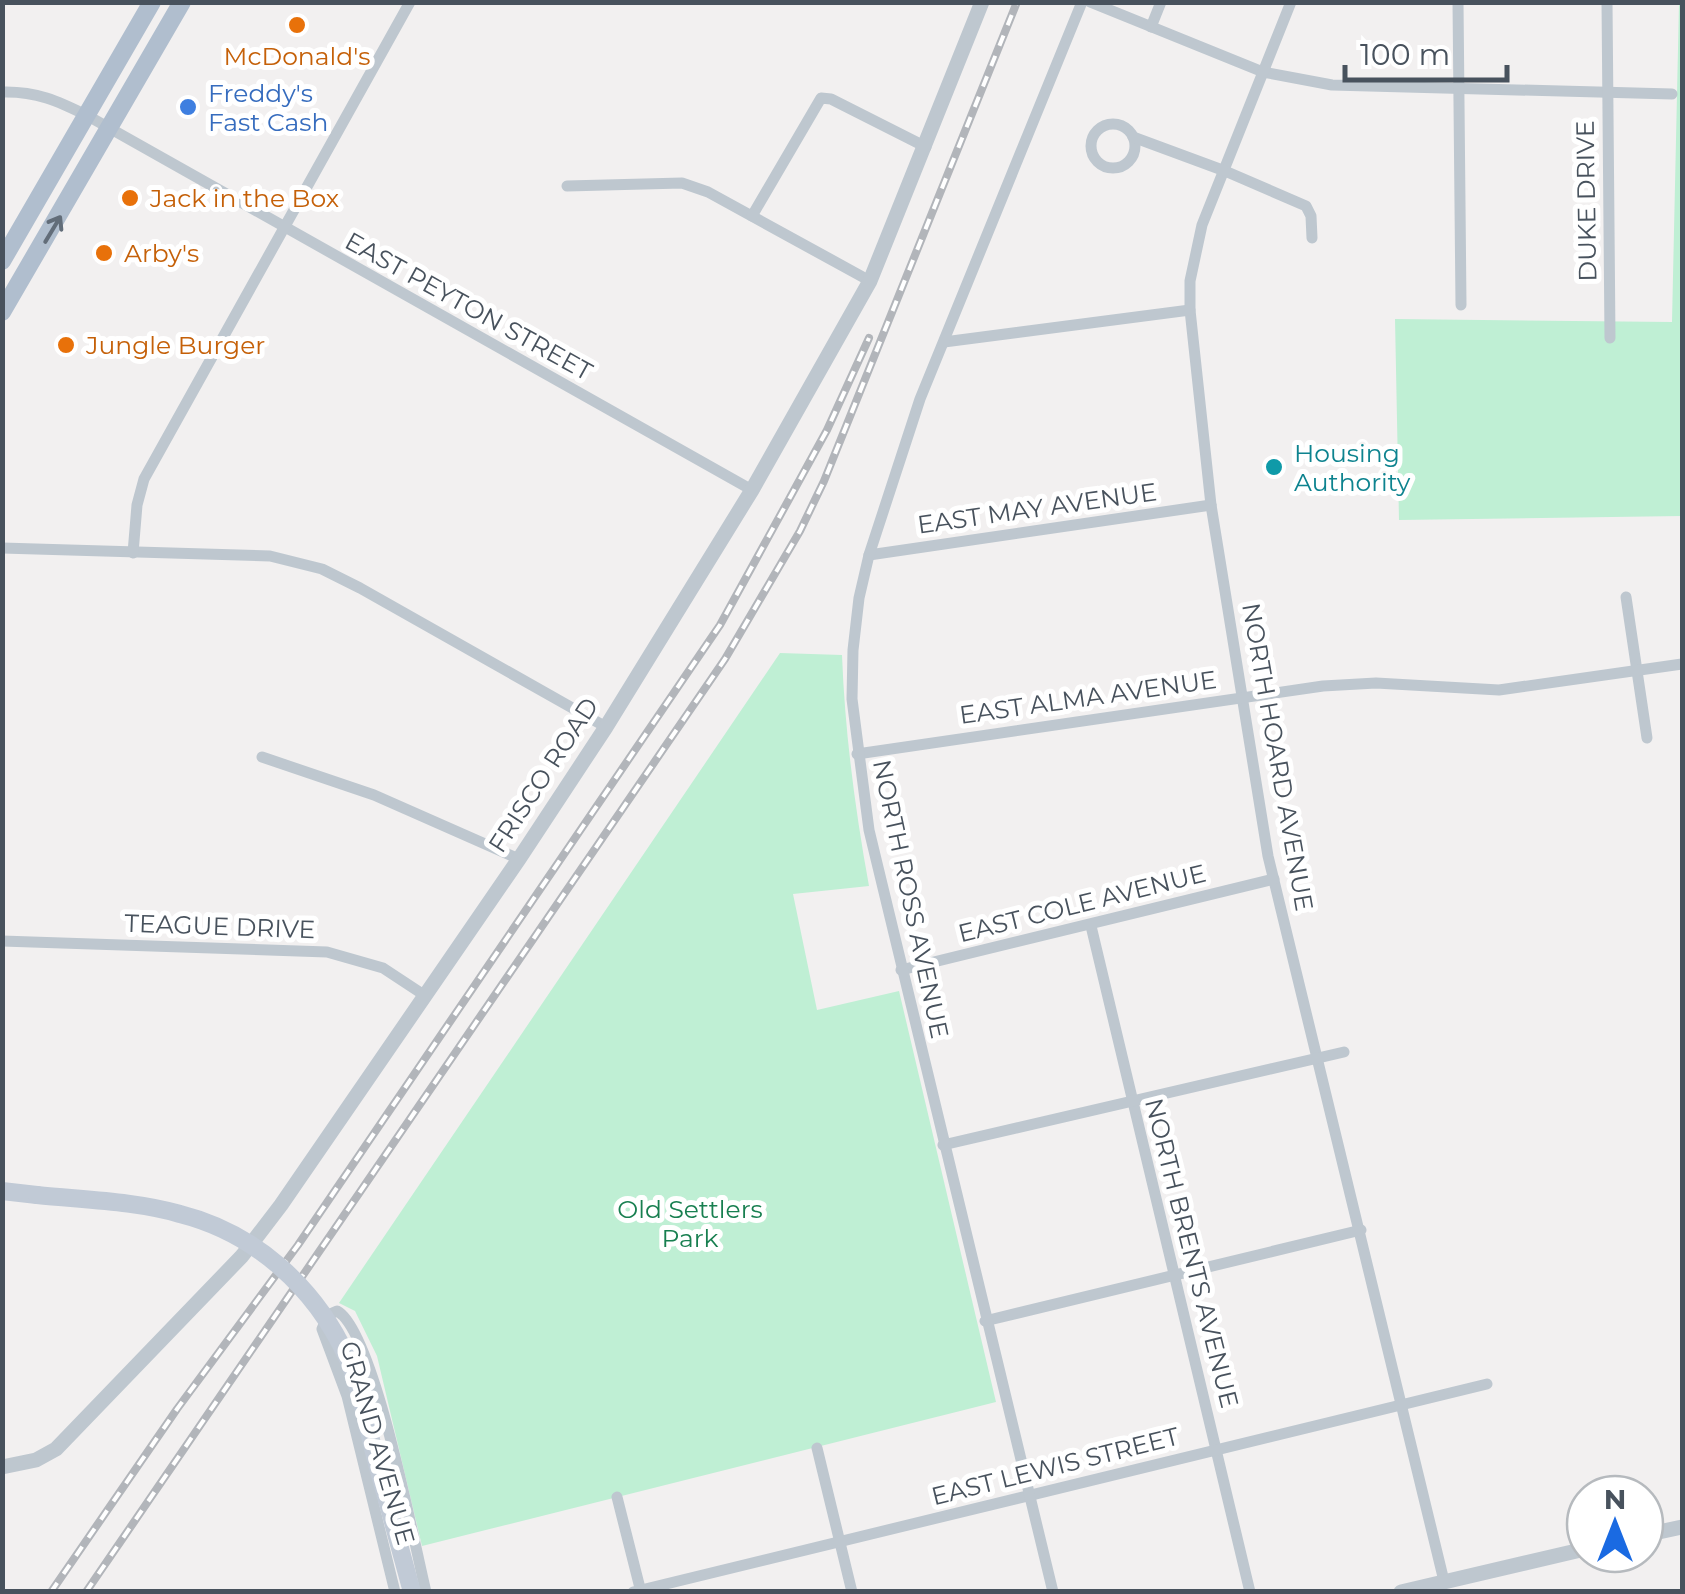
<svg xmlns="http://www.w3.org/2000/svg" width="1685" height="1594" font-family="Montserrat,sans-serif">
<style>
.green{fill:#bfefd4}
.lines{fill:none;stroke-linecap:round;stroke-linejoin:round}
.minor{stroke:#bec7cf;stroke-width:11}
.tertiary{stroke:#bec7cf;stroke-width:15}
.secondary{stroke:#c1cad6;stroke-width:18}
.primary{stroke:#b0bece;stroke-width:18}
.rail-casing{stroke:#b2b5ba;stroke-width:8}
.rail{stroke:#fff;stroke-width:4;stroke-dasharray:11;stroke-linecap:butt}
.secondary-bridge{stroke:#c1cad6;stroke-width:18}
.oneway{stroke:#626d79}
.food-dot{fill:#e8710a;stroke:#fff;stroke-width:4}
.shop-dot{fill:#3f7fe0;stroke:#fff;stroke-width:4}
.culture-dot{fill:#0f9aa8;stroke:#fff;stroke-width:4}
.labels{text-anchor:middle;stroke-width:10;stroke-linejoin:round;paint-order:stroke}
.food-label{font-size:25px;fill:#c56008;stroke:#fff;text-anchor:start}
.shop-label{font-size:25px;fill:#366cbe;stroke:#fff;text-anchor:start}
.street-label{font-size:25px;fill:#48525d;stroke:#fff}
.culture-label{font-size:25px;fill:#0d838f;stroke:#fff;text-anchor:start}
.park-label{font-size:25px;fill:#187f50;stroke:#fff}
</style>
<rect width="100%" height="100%" fill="#f2f0f0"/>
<g class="green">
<polygon points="1679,3 1682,3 1682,516 1399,520 1395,319 1672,322"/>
<path d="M780 653 842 655C845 733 855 809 869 886L793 894 817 1010 899 991 996 1402 422 1546 377 1356 355 1311 339 1303Z"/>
</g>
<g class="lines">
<g class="minor">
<polyline points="1090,2 1263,72 1332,85 1672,94"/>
<polyline points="1291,2 1202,225 1190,281 1190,310 1211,505 1268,856 1444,1581"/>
<polyline points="1458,2 1461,305"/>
<polyline points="1607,2 1610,338"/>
<polyline points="1151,27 1161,2"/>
<path d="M2 92C36 91 58 101 88 116L752 490"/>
<circle cx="1113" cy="146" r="22"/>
<polyline points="1133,137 1225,171 1306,206 1311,216 1312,238"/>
<polyline points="567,186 682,183 708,192 870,281"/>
<polyline points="752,216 821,98 831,99 926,147"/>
<polyline points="944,342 1190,310"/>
<polyline points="2,548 270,556 322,569 360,588 606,727"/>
<polyline points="133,553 137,505 144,479 410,2"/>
<polyline points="869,555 1211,505"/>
<polyline points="1626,597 1647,738"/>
<polyline points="857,754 1323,686 1376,683 1499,690 1682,664"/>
<polyline points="262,757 374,795 519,859"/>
<polyline points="1091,926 1250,1592"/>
<polyline points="2,941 327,952 383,968 424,995"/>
<polyline points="901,970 1274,879"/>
<polyline points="943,1145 1344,1052"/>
<polyline points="985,1321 1361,1230"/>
<polyline points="817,1448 852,1592"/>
<polyline points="617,1497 641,1592"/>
<path d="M395 1592 347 1396 322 1329 328 1315 337 1311C374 1330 414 1543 426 1592"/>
<polyline points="633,1592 1487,1384"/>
<polyline points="1053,1592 869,830 852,699 853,650 859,598 869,555 920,399 1082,2"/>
</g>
<g class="tertiary">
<polyline points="2,1467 36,1460 56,1449 242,1256 281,1205 519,859 606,727 752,490 870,281 982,2"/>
<polyline points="1645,1535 1682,1527"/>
<polyline points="1401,1592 1585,1549"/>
</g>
<polyline class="secondary" points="2,1191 37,1195"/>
<g class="primary">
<polyline points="2,261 152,2"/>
<polyline points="2,312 182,2"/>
</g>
<g class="rail-casing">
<g id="rail">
<polyline points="51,1592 177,1409 298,1245 720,625 827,430 869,338"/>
<polyline points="86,1592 725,659 800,531 824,481 1017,2"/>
</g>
</g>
<use href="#rail" class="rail"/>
<path class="secondary-bridge" d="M37 1195C84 1200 135 1201 180 1214 255 1233 315 1287 347 1357 361 1389 367 1426 376 1460 388 1504 400 1548 412 1592"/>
</g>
<defs><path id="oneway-shaft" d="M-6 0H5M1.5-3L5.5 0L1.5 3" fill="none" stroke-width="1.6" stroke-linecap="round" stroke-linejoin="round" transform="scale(2.5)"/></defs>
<use class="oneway" href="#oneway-shaft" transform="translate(53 229) rotate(-59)"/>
<g class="food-dot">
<circle cx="297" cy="25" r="10"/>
<circle cx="130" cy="198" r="10"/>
<circle cx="104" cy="253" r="10"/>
<circle cx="66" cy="345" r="10"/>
</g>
<circle class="shop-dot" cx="188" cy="107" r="10"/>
<circle class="culture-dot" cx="1274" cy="467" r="10"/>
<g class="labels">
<g class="food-label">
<text x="297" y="65" text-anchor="middle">McDonald's</text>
<text x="150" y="207">Jack in the Box</text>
<text x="124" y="262">Arby's</text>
<text x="86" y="354">Jungle Burger</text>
</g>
<g class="shop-label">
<text x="208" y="102">Freddy's<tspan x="208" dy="29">Fast Cash</tspan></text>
</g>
<g class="street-label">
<text transform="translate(1586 201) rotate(-91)" y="9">DUKE DRIVE</text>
<text transform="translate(469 306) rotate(29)" y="9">EAST PEYTON STREET</text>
<text transform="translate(1037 508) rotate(-8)" y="9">EAST MAY AVENUE</text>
<text transform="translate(1088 697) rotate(-8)" y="9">EAST ALMA AVENUE</text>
<text transform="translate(1278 757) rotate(80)" y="9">NORTH HOARD AVENUE</text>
<text transform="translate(543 775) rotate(-57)" y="9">FRISCO ROAD</text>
<text transform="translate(911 899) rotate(78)" y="9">NORTH ROSS AVENUE</text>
<text transform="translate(1082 903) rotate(-14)" y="9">EAST COLE AVENUE</text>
<text transform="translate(220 926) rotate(2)" y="9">TEAGUE DRIVE</text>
<text transform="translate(1192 1253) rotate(76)" y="9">NORTH BRENTS AVENUE</text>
<text transform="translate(378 1443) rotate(74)" y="9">GRAND AVENUE</text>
<text transform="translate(1055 1466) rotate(-14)" y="9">EAST LEWIS STREET</text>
</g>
<g class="culture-label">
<text x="1294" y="462">Housing<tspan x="1294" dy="29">Authority</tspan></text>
</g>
<g class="park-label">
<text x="690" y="1218">Old Settlers<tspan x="690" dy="29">Park</tspan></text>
</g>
</g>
<rect width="1685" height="1594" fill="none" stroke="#48525d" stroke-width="10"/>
<g transform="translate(1615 1524)"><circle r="48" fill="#ffffff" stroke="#b6babe" stroke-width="2.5"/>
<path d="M0-8L18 38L0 25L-18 38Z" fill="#1a6ae2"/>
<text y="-15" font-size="28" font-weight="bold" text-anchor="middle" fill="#48525d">N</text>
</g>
<path d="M1345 65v15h162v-15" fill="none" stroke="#48525d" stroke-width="5"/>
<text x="1360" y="65" font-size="30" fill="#48525d" stroke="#ffffff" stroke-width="8" paint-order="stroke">100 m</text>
</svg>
